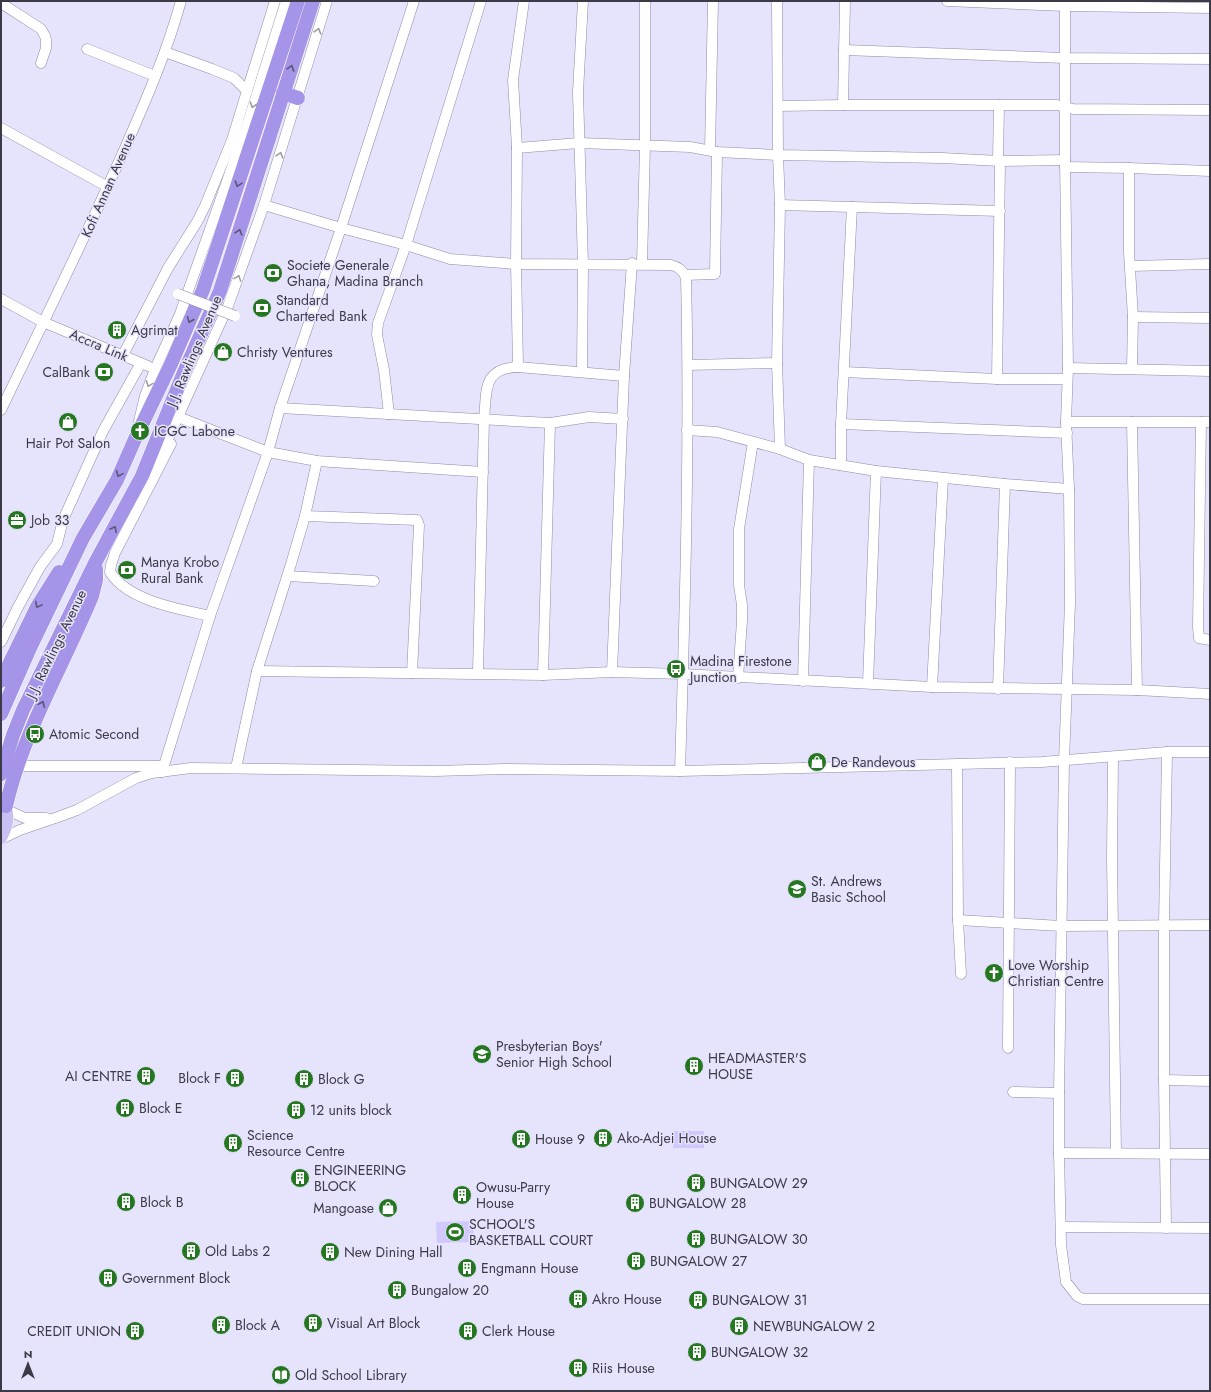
<svg xmlns="http://www.w3.org/2000/svg" width="1211" height="1392" font-family="Jost,sans-serif">
<style>
.green{fill:#d1c9fc}
.lines{fill:none;stroke-linecap:round;stroke-linejoin:round}
.minor-casing{stroke:#8e8aa6;stroke-width:11}
.major-casing{stroke:#fff;stroke-width:13}
.highway-casing{stroke:#fff;stroke-width:15}
.minor{stroke:#fff;stroke-width:10}
.major{stroke:#c9bff1;stroke-width:12}
.highway{stroke:#a594e7;stroke-width:14}
.minor-bridge-casing{stroke:#8e8aa6;stroke-width:11;stroke-linecap:butt}
.minor-bridge{stroke:#fff;stroke-width:10}
.oneway{stroke:#9e9ca2}
.oneway2{stroke:#5c5576}
.labels{text-anchor:middle;stroke-width:3;stroke-linejoin:round;paint-order:stroke}
.street-label{font-size:14px;fill:#3c3a46;stroke:#e6e3fc}
.poi-label{font-size:14px;fill:#3c3a46;stroke:#e6e3fc;text-anchor:start}
</style>
<rect width="100%" height="100%" fill="#e6e3fc"/>
<g class="green">
<polygon points="674,1131 704,1131 704,1148 673,1148"/>
<polygon points="473,1221 474,1242 437,1243 436,1222"/>
</g>
<g class="lines">
<g class="minor-casing">
<g id="minor">
<polyline points="777,1 778,155 780,205 777,363 780,449"/>
<polyline points="947,1 1065,6 1210,8"/>
<polyline points="1065,1 1065,160 1068,368 1066,422 1069,489 1070,603 1064,761 1059,1093 1059,1153 1061,1245 1066,1282 1077,1296 1083,1299 1210,1299"/>
<polyline points="1,3 41,29 45,36 46,40 46,48 41,63"/>
<polyline points="87,49 155,76"/>
<polyline points="844,50 1065,58 1210,59"/>
<polyline points="247,91 275,1"/>
<polyline points="843,105 845,1"/>
<polyline points="778,106 843,105 1057,105 1073,109 1210,110"/>
<polyline points="1,128 108,187"/>
<polyline points="517,148 579,143 690,147 717,152 778,155 942,158 1000,161 1065,160"/>
<polyline points="710,150 713,1"/>
<polyline points="998,160 999,105"/>
<polyline points="1065,167 1129,168 1210,171"/>
<polyline points="1129,168 1129,252 1133,317 1132,369"/>
<path d="M264 205 341 228 406 245 450 259 516 264 671 265C679 267 682 270 686 277 690 441 685 606 680 771"/>
<polyline points="780,205 1000,211"/>
<polyline points="642,264 645,145 645,1"/>
<polyline points="1131,266 1210,264"/>
<polyline points="685,275 715,274 717,152"/>
<polyline points="1,299 43,322 148,366"/>
<polyline points="1133,317 1210,318"/>
<polyline points="123,355 168,268 197,222 205,206 232,140 247,91 234,78 212,69 165,52"/>
<polyline points="688,365 777,363"/>
<polyline points="518,367 624,376 612,672"/>
<polyline points="1068,368 1210,371"/>
<polyline points="582,372 583,264 578,92 583,1"/>
<polyline points="844,372 997,379 1067,379"/>
<polyline points="624,376 632,263"/>
<polyline points="997,379 1000,161"/>
<polyline points="280,408 550,423 589,417 623,419"/>
<path d="M1 410C43 323 86 236 125 148 146 100 167 52 181 1"/>
<polyline points="389,414 384,370 377,335 378,323 406,245 481,1"/>
<polyline points="178,417 268,452 317,461 483,472"/>
<polyline points="139,421 145,396 155,369 180,314 249,119 286,1"/>
<polyline points="1066,422 1210,422"/>
<polyline points="1132,422 1137,690"/>
<polyline points="1201,422 1198,627 1199,638 1210,640"/>
<polyline points="841,424 1067,433"/>
<polyline points="687,430 717,432 780,449 809,460 876,471 1005,484 1069,489"/>
<path d="M171 444 115 553 111 565 110 572C128 601 179 609 210 616"/>
<polyline points="152,462 168,439 228,306 264,205 327,1"/>
<polyline points="841,465 841,424 852,207"/>
<polyline points="305,516 417,520 419,525 412,673"/>
<polyline points="288,576 374,581"/>
<polyline points="1,642 18,607 40,567 57,544 63,520 103,431 141,363"/>
<polyline points="257,671 543,675 612,672 683,674 932,687 1137,690 1210,694"/>
<path d="M478 673 484 419C487 391 482 368 518 367L516 264 517 148 513 80 524 1"/>
<polyline points="543,675 550,423"/>
<polyline points="738,678 742,621 742,605 739,585 739,529 753,442"/>
<polyline points="803,681 809,460"/>
<polyline points="868,683 876,471"/>
<polyline points="932,687 943,478"/>
<polyline points="998,689 1005,484"/>
<polyline points="1113,757 1112,858 1116,1153"/>
<polyline points="957,764 958,920 961,974"/>
<polyline points="17,766 162,766"/>
<polyline points="236,768 257,671 291,564 305,516 317,461"/>
<polyline points="162,772 210,616 268,452 280,408 341,228 414,1"/>
<polyline points="7,810 25,818 46,818"/>
<polyline points="1,839 20,830 58,817 77,810 136,778 152,773 191,768 435,771 505,769 680,771 1042,762 1167,752 1210,752"/>
<polyline points="958,920 1061,926 1210,925"/>
<polyline points="1008,1048 1010,762"/>
<polyline points="1164,1080 1210,1081"/>
<polyline points="1013,1092 1059,1093"/>
<polyline points="1059,1153 1210,1154"/>
<polyline points="1061,1227 1210,1228"/>
<polyline points="1166,1228 1164,1080 1164,925 1167,752"/>
</g>
</g>
<g class="major-casing">
<path id="major" d="M1 799C10 813 9 823 1 838"/>
</g>
<g class="highway-casing">
<g id="highway">
<polyline points="283,93 298,98"/>
<polyline points="1,681 37,607 59,572"/>
<polyline points="1,714 30,648 83,538 117,480 135,439 171,364 203,290 298,1"/>
<polyline points="1,774 13,735 23,710 95,563 142,476 185,370 220,291 313,1"/>
<path d="M6 806C23 732 63 666 92 596L96 580V569"/>
</g>
</g>
<use href="#minor" class="minor"/>
<use href="#major" class="major"/>
<use href="#highway" class="highway"/>
<g class="minor-bridge-casing">
<polyline id="minor-bridge" points="178,294 235,316"/>
</g>
<use href="#minor-bridge" class="minor-bridge"/>
</g>
<defs><path id="oneway-chevron" d="M-2-3.5L2.5 0L-2 3.5" fill="none" stroke-width="1.6" stroke-linecap="round" stroke-linejoin="round"/></defs>
<g class="oneway">
<use href="#oneway-chevron" transform="translate(318 31) rotate(-73)"/>
<use href="#oneway-chevron" transform="translate(253 105) rotate(108)"/>
<use href="#oneway-chevron" transform="translate(280 155) rotate(-73)"/>
<use href="#oneway-chevron" transform="translate(238 278) rotate(-70)"/>
<use href="#oneway-chevron" transform="translate(149 384) rotate(111)"/>
</g>
<g class="oneway2">
<use href="#oneway-chevron" transform="translate(291 68) rotate(-72)"/>
<use href="#oneway-chevron" transform="translate(238 184) rotate(108)"/>
<use href="#oneway-chevron" transform="translate(239 232) rotate(-73)"/>
<use href="#oneway-chevron" transform="translate(190 320) rotate(113)"/>
<use href="#oneway-chevron" transform="translate(119 474) rotate(114)"/>
<use href="#oneway-chevron" transform="translate(114 529) rotate(-62)"/>
<use href="#oneway-chevron" transform="translate(38 605) rotate(118)"/>
<use href="#oneway-chevron" transform="translate(42 704) rotate(-66)"/>
</g>
<defs>
<g id="bank-disc" transform="scale(1)"><circle r="9.5" fill="#257620" stroke="#e6e3fc"/><path d="M-6-4H6V4H-6ZM0-2.3a2.3 2.3 0 1 0 0 4.6a2.3 2.3 0 1 0 0-4.6Z" fill="#fff"/></g>
<g id="building-disc" transform="scale(1)"><circle r="9.5" fill="#257620" stroke="#e6e3fc"/><path d="M-4-6H4V6H1V3H-1V6H-4ZM-2.5-4.3h1.7v1.8h-1.7ZM.8-4.3h1.7v1.8H.8ZM-2.5-1h1.7V.8h-1.7ZM.8-1h1.7V.8H.8Z" fill="#fff"/></g>
<g id="shop-disc" transform="scale(1)"><circle r="9.5" fill="#257620" stroke="#e6e3fc"/><path d="M-5-2.5h2.3a2.7 3.5 0 0 1 5.4 0H5L5.5 6h-11ZM-1.5-2.5h3a1.5 2.3 0 0 0-3 0Z" fill="#fff"/></g>
<g id="church-disc" transform="scale(1)"><circle r="9.5" fill="#257620" stroke="#e6e3fc"/><path d="M-1.2-6h2.4v3.5h3.3v2.4h-3.3V6h-2.4V-.1h-3.3v-2.4h3.3Z" fill="#fff"/></g>
<g id="office-disc" transform="scale(1)"><circle r="9.5" fill="#257620" stroke="#e6e3fc"/><path d="M-6-3h4V-5.5h4V-3h4V5H-6ZM-1-4.5V-3h2v-1.5ZM-6 0V1H6V0Z" fill="#fff"/></g>
<g id="bus-disc" transform="scale(1)"><circle r="9.5" fill="#257620" stroke="#e6e3fc"/><path d="M-5-6H5V4H4V6H2V4H-2V6H-4V4H-5ZM-3.5-4V0h7V-4ZM-3.5 1.2v1.5H-2V1.2ZM2 1.2v1.5H3.5V1.2Z" fill="#fff"/></g>
<g id="school-disc" transform="scale(1)"><circle r="9.5" fill="#257620" stroke="#e6e3fc"/><path d="M0-5L7-2L0 1L-7-2ZM-4 1L0 2.5L4 1V4Q0 6-4 4Z" fill="#fff"/></g>
<g id="stadium-disc" transform="scale(1)"><circle r="9.5" fill="#257620" stroke="#e6e3fc"/><path d="M0-5a6.5 5 0 1 0 0 10a6.5 5 0 1 0 0-10ZM-3.5-1.8h7v3.6h-7Z" fill="#fff"/></g>
<g id="library-disc" transform="scale(1)"><circle r="9.5" fill="#257620" stroke="#e6e3fc"/><path d="M-6-4Q-3-5.5-.7-3.5V5Q-3 3-6 4ZM6-4Q3-5.5 .7-3.5V5Q3 3 6 4Z" fill="#fff"/></g>
</defs>
<g fill-rule="evenodd">
<use href="#bank-disc" x="273" y="273"/>
<use href="#bank-disc" x="262" y="308"/>
<use href="#building-disc" x="117" y="330"/>
<use href="#shop-disc" x="223" y="352"/>
<use href="#bank-disc" x="104" y="372"/>
<use href="#shop-disc" x="68" y="422"/>
<use href="#church-disc" x="140" y="431"/>
<use href="#office-disc" x="17" y="520"/>
<use href="#bank-disc" x="127" y="570"/>
<use href="#bus-disc" x="676" y="669"/>
<use href="#bus-disc" x="35" y="734"/>
<use href="#shop-disc" x="817" y="762"/>
<use href="#school-disc" x="797" y="889"/>
<use href="#church-disc" x="994" y="973"/>
<use href="#school-disc" x="482" y="1054"/>
<use href="#building-disc" x="694" y="1066"/>
<use href="#building-disc" x="146" y="1076"/>
<use href="#building-disc" x="235" y="1078"/>
<use href="#building-disc" x="304" y="1079"/>
<use href="#building-disc" x="125" y="1108"/>
<use href="#building-disc" x="296" y="1110"/>
<use href="#building-disc" x="603" y="1138"/>
<use href="#building-disc" x="521" y="1139"/>
<use href="#building-disc" x="233" y="1143"/>
<use href="#building-disc" x="300" y="1178"/>
<use href="#building-disc" x="696" y="1183"/>
<use href="#building-disc" x="462" y="1195"/>
<use href="#building-disc" x="126" y="1202"/>
<use href="#building-disc" x="635" y="1203"/>
<use href="#shop-disc" x="388" y="1208"/>
<use href="#stadium-disc" x="455" y="1232"/>
<use href="#building-disc" x="696" y="1239"/>
<use href="#building-disc" x="191" y="1251"/>
<use href="#building-disc" x="330" y="1252"/>
<use href="#building-disc" x="636" y="1261"/>
<use href="#building-disc" x="467" y="1268"/>
<use href="#building-disc" x="108" y="1278"/>
<use href="#building-disc" x="397" y="1290"/>
<use href="#building-disc" x="578" y="1299"/>
<use href="#building-disc" x="698" y="1300"/>
<use href="#building-disc" x="313" y="1323"/>
<use href="#building-disc" x="221" y="1325"/>
<use href="#building-disc" x="739" y="1326"/>
<use href="#building-disc" x="135" y="1331"/>
<use href="#building-disc" x="468" y="1331"/>
<use href="#building-disc" x="697" y="1352"/>
<use href="#building-disc" x="578" y="1368"/>
<use href="#library-disc" x="281" y="1375"/>
</g>
<g class="labels">
<g class="street-label">
<text transform="translate(108 185) rotate(-66)" y="5">Kofi Annan Avenue</text>
<text transform="translate(99 345) rotate(23)" y="5">Accra Link</text>
<text transform="translate(194 351) rotate(-67)" y="5">J.J. Rawlings Avenue</text>
<text transform="translate(56 644) rotate(-64)" y="5">J.J. Rawlings Avenue</text>
</g>
<g class="poi-label">
<text x="287" y="270">Societe Generale<tspan x="287" dy="16">Ghana, Madina Branch</tspan></text>
<text x="276" y="305">Standard<tspan x="276" dy="16">Chartered Bank</tspan></text>
<text x="131" y="335">Agrimat</text>
<text x="237" y="357">Christy Ventures</text>
<text x="90" y="377" text-anchor="end">CalBank</text>
<text x="154" y="436">ICGC Labone</text>
<text x="68" y="448" text-anchor="middle">Hair Pot Salon</text>
<text x="31" y="525">Job 33</text>
<text x="141" y="567">Manya Krobo<tspan x="141" dy="16">Rural Bank</tspan></text>
<text x="690" y="666">Madina Firestone<tspan x="690" dy="16">Junction</tspan></text>
<text x="49" y="739">Atomic Second</text>
<text x="831" y="767">De Randevous</text>
<text x="811" y="886">St. Andrews<tspan x="811" dy="16">Basic School</tspan></text>
<text x="1008" y="970">Love Worship<tspan x="1008" dy="16">Christian Centre</tspan></text>
<text x="496" y="1051">Presbyterian Boys'<tspan x="496" dy="16">Senior High School</tspan></text>
<text x="708" y="1063">HEADMASTER'S<tspan x="708" dy="16">HOUSE</tspan></text>
<text x="132" y="1081" text-anchor="end">AI CENTRE</text>
<text x="221" y="1083" text-anchor="end">Block F</text>
<text x="318" y="1084">Block G</text>
<text x="139" y="1113">Block E</text>
<text x="310" y="1115">12 units block</text>
<text x="247" y="1140">Science<tspan x="247" dy="16">Resource Centre</tspan></text>
<text x="617" y="1143">Ako-Adjei House</text>
<text x="535" y="1144">House 9</text>
<text x="314" y="1175">ENGINEERING<tspan x="314" dy="16">BLOCK</tspan></text>
<text x="710" y="1188">BUNGALOW 29</text>
<text x="476" y="1192">Owusu-Parry<tspan x="476" dy="16">House</tspan></text>
<text x="140" y="1207">Block B</text>
<text x="649" y="1208">BUNGALOW 28</text>
<text x="374" y="1213" text-anchor="end">Mangoase</text>
<text x="469" y="1229">SCHOOL'S<tspan x="469" dy="16">BASKETBALL COURT</tspan></text>
<text x="710" y="1244">BUNGALOW 30</text>
<text x="205" y="1256">Old Labs 2</text>
<text x="344" y="1257">New Dining Hall</text>
<text x="650" y="1266">BUNGALOW 27</text>
<text x="481" y="1273">Engmann House</text>
<text x="122" y="1283">Government Block</text>
<text x="411" y="1295">Bungalow 20</text>
<text x="592" y="1304">Akro House</text>
<text x="712" y="1305">BUNGALOW 31</text>
<text x="327" y="1328">Visual Art Block</text>
<text x="235" y="1330">Block A</text>
<text x="753" y="1331">NEWBUNGALOW 2</text>
<text x="121" y="1336" text-anchor="end">CREDIT UNION</text>
<text x="482" y="1336">Clerk House</text>
<text x="711" y="1357">BUNGALOW 32</text>
<text x="592" y="1373">Riis House</text>
<text x="295" y="1380">Old School Library</text>
</g>
</g>
<rect width="1211" height="1392" fill="none" stroke="#3c3a46" stroke-width="4"/>
<g transform="translate(28 1364)" stroke="#e6e3fc" stroke-width="3" paint-order="stroke">
<path d="M0-3L7 15L0 10L-7 15Z" fill="#3c3a46"/>
<text y="-6" font-size="11" font-weight="bold" text-anchor="middle" fill="#3c3a46">N</text>
</g>
</svg>
